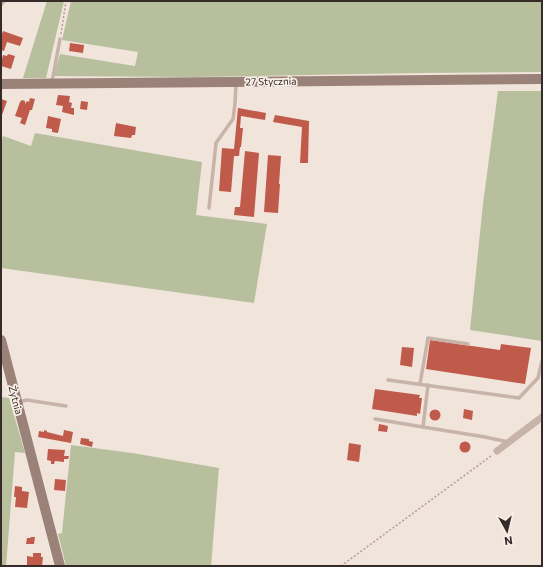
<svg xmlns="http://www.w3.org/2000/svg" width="543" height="567" font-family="Commissioner,sans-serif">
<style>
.green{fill:#b7bf9c}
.building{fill:#c05a4a}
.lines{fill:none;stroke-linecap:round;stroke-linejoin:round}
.path{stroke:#b39d92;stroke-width:1.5;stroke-dasharray:2 2;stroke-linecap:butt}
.lane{stroke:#c8b3a8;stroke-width:3.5}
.street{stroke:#c8b3a8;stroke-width:7}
.secondary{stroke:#9b8279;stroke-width:10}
.labels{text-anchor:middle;stroke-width:3.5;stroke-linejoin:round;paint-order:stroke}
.street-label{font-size:10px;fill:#352b28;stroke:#f8efe7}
</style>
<rect width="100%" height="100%" fill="#f0e4db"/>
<g class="green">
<polygon points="47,1 64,1 46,78 23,78"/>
<polygon points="71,1 542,1 542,72 420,73 193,77 54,76 60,54 135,66 138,52 62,40"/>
<polygon points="498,91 542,91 542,341 470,330 483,204"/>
<polygon points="35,133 202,162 196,215 267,224 254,303 1,268 1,143 3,136 31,146"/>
<polygon points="1,397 9,398 25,453 15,452 6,566 1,566"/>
<polygon points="71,445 132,453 219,468 211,566 66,566 58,534 62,533"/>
</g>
<g class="building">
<polygon points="3,31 23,38 20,46 7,42 4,51 1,50 1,37"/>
<polygon points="70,43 84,45 83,53 69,51"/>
<polygon points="8,54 15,56 11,69 1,66 1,63 3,55 7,56"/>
<polygon points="58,95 70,96 69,102 72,103 71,108 74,108 74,115 62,112 63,106 56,105"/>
<polygon points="30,98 35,99 32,110 30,110 25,125 20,123 22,118 15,116 20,102 22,100 25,101 25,104 27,101 29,102"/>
<polygon points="1,99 7,101 2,115 1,114"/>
<polygon points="81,101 88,102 87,110 80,109"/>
<polygon points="238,108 266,113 265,120 241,116 240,128 243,128 241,147 240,147 239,156 234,156 231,192 219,191 222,148 234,149"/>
<polygon points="275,115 309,121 308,163 300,163 302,127 273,122"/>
<polygon points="48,116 61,119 58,133 52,132 52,129 46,128"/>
<polygon points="116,123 136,127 135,135 132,135 131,138 114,136"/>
<polygon points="245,151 259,153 254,217 234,215 235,207 240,207"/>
<polygon points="268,155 281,156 279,184 280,184 278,213 264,212"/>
<polygon points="430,340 500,350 501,344 531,348 525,384 426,369"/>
<polygon points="402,347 414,348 412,367 400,365"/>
<polygon points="375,389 420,395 419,398 422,398 420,414 417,413 417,416 372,409"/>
<polygon points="464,409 473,411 472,420 463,418"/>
<circle cx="435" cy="415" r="5.5"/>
<polygon points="379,424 388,426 387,432 378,431"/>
<polygon points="44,430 47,431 47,432 63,436 64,430 73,432 71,443 38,437 39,431 44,432"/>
<polygon points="81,438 89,439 89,441 93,442 92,447 80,444"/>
<circle cx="465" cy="447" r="5.5"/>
<polygon points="349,443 361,445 359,462 347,460"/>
<polygon points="48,449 65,450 64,456 69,456 68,459 64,459 64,462 55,461 54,464 51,464 51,461 47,460"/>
<polygon points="55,479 66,480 65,491 54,490"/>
<polygon points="15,486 22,487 22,491 29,492 27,508 15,507 16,497 14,497"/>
<polygon points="31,537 35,537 34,544 26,544 27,538 30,538"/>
<polygon points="33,553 41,553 41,557 43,557 42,566 27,566 27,556 33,557"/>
</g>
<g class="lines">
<g class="path">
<polyline points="61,34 66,1"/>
<polyline points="341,566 491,456"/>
</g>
<g class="lane">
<polyline points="52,82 60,39"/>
<polyline points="209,208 216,143 233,119 235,104 236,83"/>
<polyline points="388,380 519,398 538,378 542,361"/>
<polyline points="420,384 428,338 468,344"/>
<polyline points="18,402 27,400 66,406"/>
<polyline points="375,419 423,427 428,385"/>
<polyline points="423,427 485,437 508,442"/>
</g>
<g class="street">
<polyline points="1,2 2,1"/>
<polyline points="497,451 542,417"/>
</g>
<g class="secondary">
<polyline points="1,84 542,79"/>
<polyline points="1,340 60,566"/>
</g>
</g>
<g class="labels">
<g class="street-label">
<text transform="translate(271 81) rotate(-1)" y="4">27 Stycznia</text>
<text transform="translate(16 400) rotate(76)" y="4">Żytnia</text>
</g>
</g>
<rect width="543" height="567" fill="none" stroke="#352b28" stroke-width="4"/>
<g transform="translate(507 531) rotate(172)" stroke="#f8efe7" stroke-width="3" paint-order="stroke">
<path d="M0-3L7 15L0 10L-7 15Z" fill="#352b28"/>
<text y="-6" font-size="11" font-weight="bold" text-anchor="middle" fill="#352b28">N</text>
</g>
</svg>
